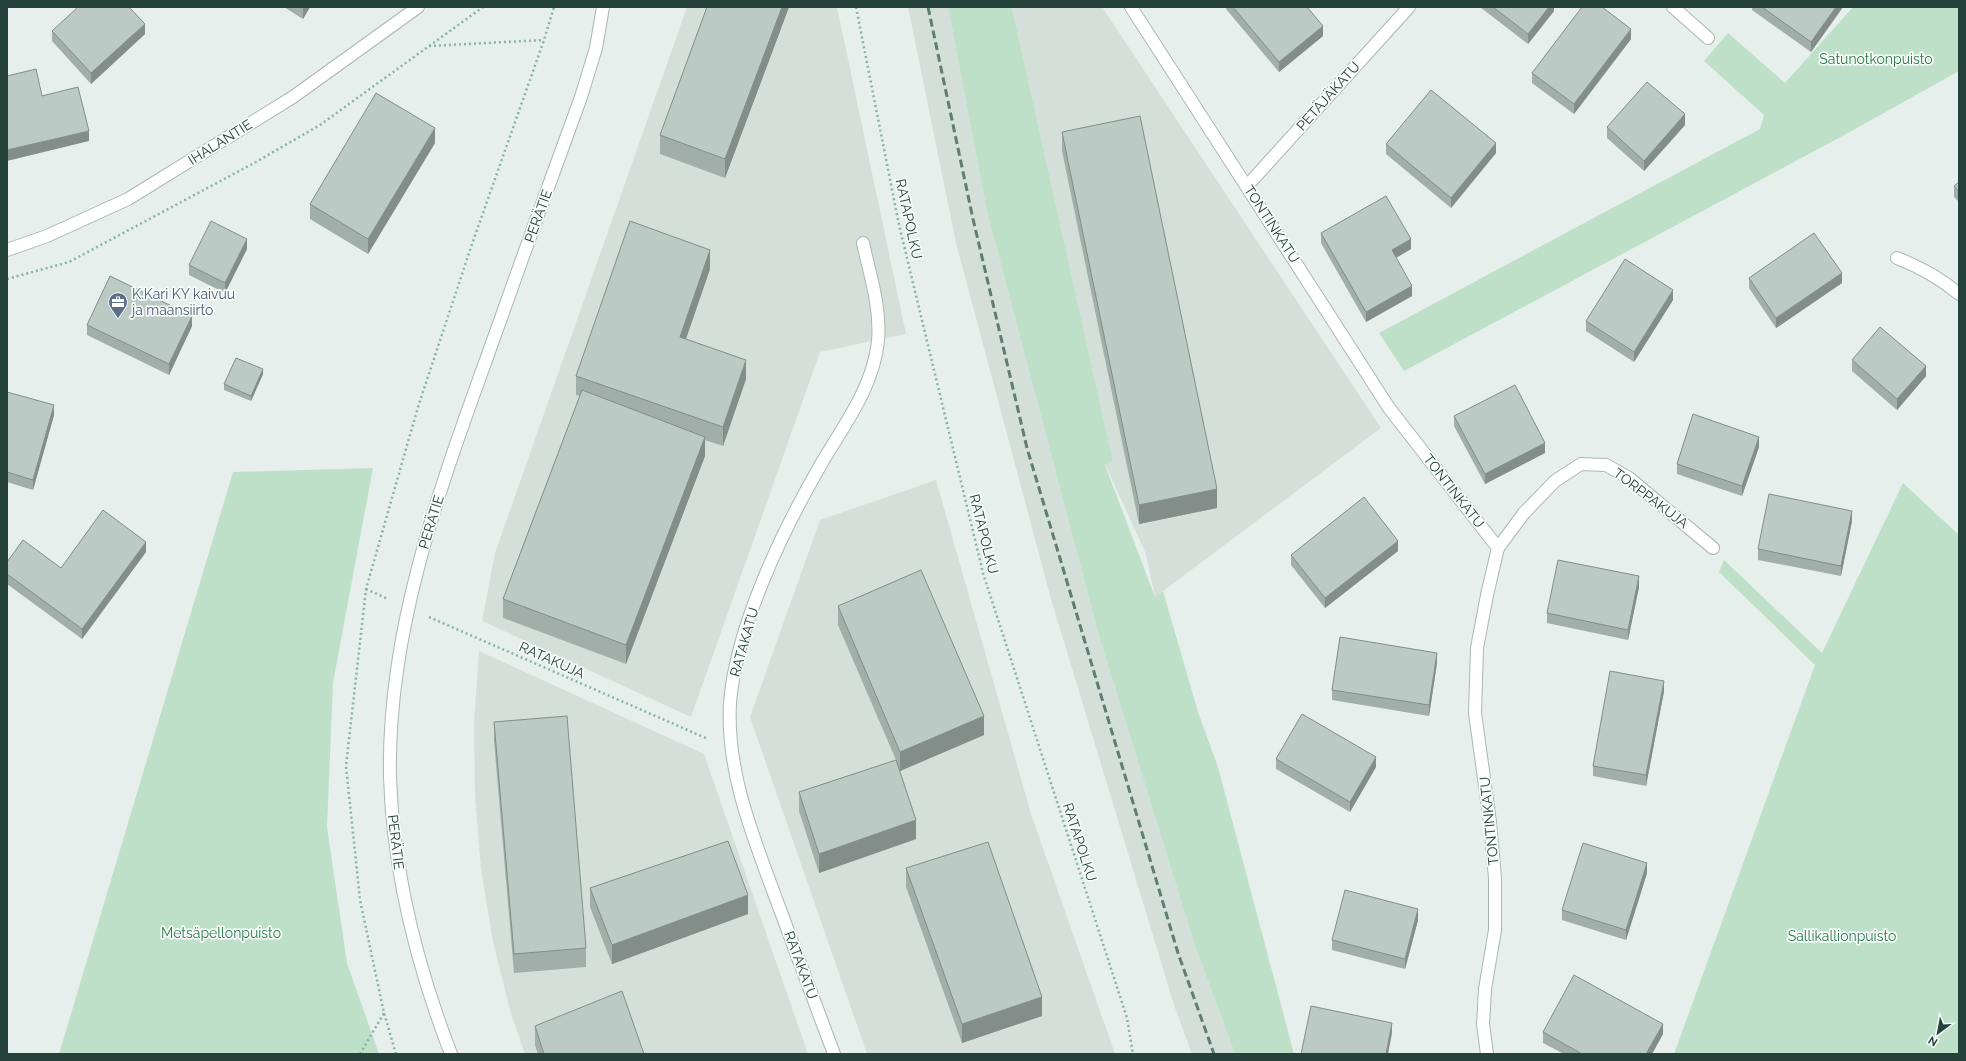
<svg xmlns="http://www.w3.org/2000/svg" width="1966" height="1061" font-family="Raleway,sans-serif">
<style>
.built{fill:#d4dfda}
.green{fill:#bfe0c8}
.lines{fill:none;stroke-linecap:round;stroke-linejoin:round}
.service-casing{stroke:#a8b8b2;stroke-width:14}
.minor-casing{stroke:#a8b8b2;stroke-width:14}
.tertiary-casing{stroke:#a8b8b2;stroke-width:14}
.path{stroke:#86b3a5;stroke-width:2.5;stroke-dasharray:2 3;stroke-linecap:butt}
.service{stroke:#fff;stroke-width:12}
.minor{stroke:#fff;stroke-width:12}
.tertiary{stroke:#fff;stroke-width:12}
.rail{stroke:#5f7d75;stroke-width:3;stroke-dasharray:8 4;stroke-linecap:butt}
.wall{fill:#a1aea9}
.shaded-wall{fill:#838d89}
.building{fill:#bbcac4;stroke:#838d89}
.labels{text-anchor:middle;stroke-width:3.5;stroke-linejoin:round;paint-order:stroke}
.park-label{font-size:14px;fill:#2d7a4b;stroke:#f7fbf9}
.street-label{font-size:14px;fill:#24423a;stroke:#f7fbf9}
.service-label{font-size:14px;fill:#4e5e75;stroke:#f7fbf9;text-anchor:start}
</style>
<rect width="100%" height="100%" fill="#e6efeb"/>
<g class="built">
<polygon points="687,7 837,7 906,334 820,352 691,717 482,621 495,553"/>
<polygon points="908,7 948,7 987,212 1099,636 1195,946 1235,1054 1192,1054 1174,1005 1051,599 956,243"/>
<polygon points="1012,7 1102,7 1381,428 1155,597 1146,554 1105,464 1113,461"/>
<polygon points="936,480 1031,814 1115,1054 867,1054 750,717 820,520"/>
<polygon points="479,651 704,754 808,1054 525,1054 511,1014 493,942 481,869 475,795 474,722"/>
</g>
<g class="green">
<polygon points="948,7 1012,7 1113,461 1105,465 1155,597 1163,591 1198,712 1218,767 1294,1054 1235,1054 1195,946 1099,636 987,212"/>
<polygon points="1853,7 1959,7 1959,71 1848,133 1404,371 1379,333 1760,129 1764,115 1704,61 1728,33 1785,83"/>
<polygon points="373,468 333,683 327,827 347,963 379,1054 59,1054 233,472"/>
<polygon points="1903,483 1959,535 1959,1054 1674,1054 1815,665 1719,572 1724,560 1822,653"/>
</g>
<g class="lines">
<g class="service-casing">
<path id="service" d="M834 1054C815 1004 797 954 778 904 754 839 726 773 730 703 736 627 782 532 820 466 843 426 873 389 878 341 881 308 870 275 863 243"/>
</g>
<g class="minor-casing">
<g id="minor">
<polyline points="1131,7 1389,408 1498,548 1487,595 1477,648 1475,713 1490,822 1495,878 1495,930 1485,989 1483,1024 1487,1054"/>
<polyline points="1673,7 1708,38"/>
<polyline points="1247,186 1409,7"/>
<path d="M1897 258C1920 267 1940 278 1959 294"/>
<polyline points="1498,548 1524,513 1555,481 1581,464 1606,465 1629,478 1713,548"/>
<path d="M451 1054C417 966 393 872 390 777 387 633 438 493 486 360 517 272 549 185 581 97L596 48 603 7"/>
</g>
</g>
<g class="tertiary-casing">
<polyline id="tertiary" points="7,250 47,236 128,199 293,97 418,7"/>
</g>
<g class="path">
<polyline points="856,7 899,225 983,573 1127,1018 1133,1054"/>
<polyline points="429,46 544,40"/>
<polyline points="7,279 69,262 256,162 320,125 483,7"/>
<polyline points="366,589 388,599"/>
<polyline points="429,617 708,739"/>
<polyline points="360,1054 384,1013"/>
<polyline points="396,1054 384,1013 360,900 346,766 366,589 418,407 471,247 544,40 554,7"/>
</g>
<use href="#service" class="service"/>
<use href="#minor" class="minor"/>
<use href="#tertiary" class="tertiary"/>
<polyline class="rail" points="928,7 973,219 1027,448 1178,953 1214,1054"/>
</g>
<g class="wall">
<polygon points="284,7 310,7 303,19"/>
<polygon points="789,7 725,178 660,154 660,135"/>
<polygon points="1226,7 1307,7 1323,36 1279,72 1226,9"/>
<polygon points="1480,7 1554,7 1554,11 1528,44"/>
<polygon points="1752,7 1843,7 1811,52 1752,10"/>
<polygon points="52,31 145,34 91,84 52,41"/>
<polygon points="1631,39 1574,114 1532,83 1532,73"/>
<polygon points="1685,125 1644,171 1607,138 1607,127"/>
<polygon points="1062,132 1217,508 1139,524 1062,151"/>
<polygon points="435,143 368,254 310,219 310,204"/>
<polygon points="1386,144 1496,153 1451,208 1386,154"/>
<polygon points="1959,182 1959,202 1954,197 1954,186"/>
<polygon points="1321,233 1411,249 1396,258 1412,296 1366,322 1321,243"/>
<polygon points="247,249 225,293 189,275 189,265"/>
<polygon points="710,269 686,339 746,379 723,446 705,440 705,456 626,664 503,618 503,599 580,396 576,395 576,376"/>
<polygon points="1749,278 1842,283 1776,328 1749,288"/>
<polygon points="1673,300 1634,362 1586,331 1586,321"/>
<polygon points="87,325 192,326 169,375 87,335"/>
<polygon points="1852,360 1926,376 1897,410 1852,371"/>
<polygon points="263,374 251,401 224,390 224,384"/>
<polygon points="7,392 54,415 33,490 7,482"/>
<polygon points="1454,416 1545,453 1485,484 1454,426"/>
<polygon points="1759,447 1742,496 1677,474 1677,464"/>
<polygon points="1852,521 1841,576 1758,560 1758,549"/>
<polygon points="1398,551 1325,608 1291,565 1291,555"/>
<polygon points="146,552 82,639 7,584 7,562 61,568"/>
<polygon points="1639,587 1628,640 1547,623 1547,613"/>
<polygon points="838,606 984,735 900,771 897,763 916,839 819,873 799,811 799,792 896,760 838,625"/>
<polygon points="1437,663 1429,716 1332,700 1332,690"/>
<polygon points="1664,691 1646,786 1593,776 1593,766"/>
<polygon points="494,722 586,948 586,967 514,973 494,741"/>
<polygon points="1276,759 1376,767 1350,812 1276,769"/>
<polygon points="906,868 1042,1016 962,1043 906,887"/>
<polygon points="1647,873 1626,940 1562,920 1562,910"/>
<polygon points="590,888 748,914 612,964 590,907"/>
<polygon points="1418,920 1405,969 1332,950 1332,940"/>
<polygon points="535,1026 644,1054 538,1054 535,1045"/>
<polygon points="1543,1032 1663,1034 1652,1054 1564,1054 1543,1043"/>
</g>
<g class="shaded-wall">
<polygon points="303,7 310,7 303,19"/>
<polygon points="782,7 789,7 725,178 725,159"/>
<polygon points="1549,7 1554,7 1554,11 1528,44 1528,34"/>
<polygon points="1836,7 1843,7 1811,52 1811,42"/>
<polygon points="145,24 145,34 91,84 91,73"/>
<polygon points="1323,26 1323,36 1279,72 1279,62"/>
<polygon points="1631,29 1631,39 1574,114 1574,104"/>
<polygon points="1685,114 1685,125 1644,171 1644,161"/>
<polygon points="435,128 435,143 368,254 368,239"/>
<polygon points="89,131 89,141 7,161 7,150"/>
<polygon points="1496,143 1496,153 1451,208 1451,198"/>
<polygon points="247,239 247,249 225,293 225,283"/>
<polygon points="1411,239 1411,249 1392,260 1392,250"/>
<polygon points="710,250 710,269 680,356 680,337"/>
<polygon points="1842,273 1842,283 1776,328 1776,318"/>
<polygon points="1412,286 1412,296 1366,322 1366,312"/>
<polygon points="1673,290 1673,300 1634,362 1634,352"/>
<polygon points="192,316 192,326 169,375 169,364"/>
<polygon points="746,360 746,379 723,446 723,427"/>
<polygon points="1926,366 1926,376 1897,410 1897,399"/>
<polygon points="263,369 263,374 251,401 251,396"/>
<polygon points="54,405 54,415 33,490 33,480"/>
<polygon points="705,437 705,456 626,664 626,645"/>
<polygon points="1759,437 1759,447 1742,496 1742,486"/>
<polygon points="1545,443 1545,453 1485,484 1485,474"/>
<polygon points="1217,489 1217,508 1139,524 1139,505"/>
<polygon points="1852,511 1852,521 1841,576 1841,566"/>
<polygon points="1398,541 1398,551 1325,608 1325,598"/>
<polygon points="146,542 146,552 82,639 82,629"/>
<polygon points="1639,576 1639,587 1628,640 1628,630"/>
<polygon points="1437,653 1437,663 1429,716 1429,705"/>
<polygon points="1664,681 1664,691 1646,786 1646,775"/>
<polygon points="984,716 984,735 900,771 900,752"/>
<polygon points="1376,757 1376,767 1350,812 1350,802"/>
<polygon points="916,820 916,839 819,873 819,854"/>
<polygon points="1647,863 1647,873 1626,940 1626,930"/>
<polygon points="748,895 748,914 612,964 612,945"/>
<polygon points="1418,909 1418,920 1405,969 1405,959"/>
<polygon points="1042,997 1042,1016 962,1043 962,1024"/>
<polygon points="1392,1023 1392,1033 1388,1054 1386,1054"/>
<polygon points="1663,1024 1663,1034 1652,1054 1646,1054"/>
</g>
<g class="building">
<polygon points="78,7 129,7 145,24 91,73 52,31"/>
<polygon points="707,7 782,7 725,159 660,135"/>
<polygon points="1233,7 1307,7 1323,26 1279,62"/>
<polygon points="1493,7 1549,7 1528,34"/>
<polygon points="1582,7 1602,7 1631,29 1574,104 1532,73"/>
<polygon points="1762,7 1836,7 1811,42"/>
<polygon points="36,69 42,96 78,87 89,131 7,150 7,102 8,102 7,100 7,76"/>
<polygon points="1647,82 1685,114 1644,161 1607,127"/>
<polygon points="1431,90 1496,143 1451,198 1386,144"/>
<polygon points="376,93 435,128 368,239 310,204"/>
<polygon points="1140,116 1217,489 1139,505 1062,132"/>
<polygon points="1959,182 1959,192 1954,186"/>
<polygon points="1386,196 1411,239 1392,250 1412,286 1366,312 1321,233"/>
<polygon points="211,221 247,239 225,283 189,265"/>
<polygon points="630,221 710,250 680,337 746,360 723,427 576,376"/>
<polygon points="1814,233 1842,273 1776,318 1749,278"/>
<polygon points="1625,259 1673,290 1634,352 1586,321"/>
<polygon points="110,276 192,316 169,364 87,325"/>
<polygon points="1880,327 1926,366 1897,399 1852,360"/>
<polygon points="236,358 263,369 251,396 224,384"/>
<polygon points="1515,385 1545,443 1485,474 1454,416"/>
<polygon points="582,390 705,437 626,645 503,599"/>
<polygon points="7,392 54,405 33,480 7,472"/>
<polygon points="1693,414 1759,437 1742,486 1677,464"/>
<polygon points="1769,494 1852,511 1841,566 1758,549"/>
<polygon points="1364,497 1398,541 1325,598 1291,555"/>
<polygon points="103,510 146,542 82,629 7,574 7,562 23,540 61,568"/>
<polygon points="1558,560 1639,576 1628,630 1547,613"/>
<polygon points="921,570 984,716 900,752 838,606"/>
<polygon points="1340,637 1437,653 1429,705 1332,690"/>
<polygon points="1610,671 1664,681 1646,775 1593,766"/>
<polygon points="1302,714 1376,757 1350,802 1276,759"/>
<polygon points="567,716 586,948 514,954 494,722"/>
<polygon points="896,760 916,820 819,854 799,792"/>
<polygon points="728,841 748,895 612,945 590,888"/>
<polygon points="988,842 1042,997 962,1024 906,868"/>
<polygon points="1583,843 1647,863 1626,930 1562,910"/>
<polygon points="1345,890 1418,909 1405,959 1332,940"/>
<polygon points="1574,975 1663,1024 1646,1054 1582,1054 1543,1032"/>
<polygon points="622,991 644,1054 544,1054 535,1026"/>
<polygon points="1311,1006 1392,1023 1386,1054 1301,1054"/>
</g>
<defs>
<g id="office-pin" transform="scale(1)"><path d="M0 17L-7.5 6A9.5 9.5 0 1 1 7.5 6Z" fill="#5c6f8a" stroke="#f7fbf9"/><path d="M-6-3h4V-5.5h4V-3h4V5H-6ZM-1-4.5V-3h2v-1.5ZM-6 0V1H6V0Z" fill="#fff"/></g>
</defs>
<g fill-rule="evenodd">
<use href="#office-pin" x="118" y="302"/>
</g>
<g class="labels">
<g class="park-label">
<text x="1876" y="64">Satunotkonpuisto</text>
<text x="221" y="938">Metsäpellonpuisto</text>
<text x="1842" y="941">Sallikallionpuisto</text>
</g>
<g class="street-label">
<text transform="translate(1328 96) rotate(-48)" y="5">PETÄJÄKATU</text>
<text transform="translate(220 142) rotate(-32)" y="5">IHALANTIE</text>
<text transform="translate(538 216) rotate(-70)" y="5">PERÄTIE</text>
<text transform="translate(909 219) rotate(78)" y="5">RATAPOLKU</text>
<text transform="translate(1272 224) rotate(57)" y="5">TONTINKATU</text>
<text transform="translate(1454 491) rotate(52)" y="5">TONTINKATU</text>
<text transform="translate(1651 498) rotate(37)" y="5">TORPPAKUJA</text>
<text transform="translate(431 522) rotate(-73)" y="5">PERÄTIE</text>
<text transform="translate(984 534) rotate(76)" y="5">RATAPOLKU</text>
<text transform="translate(744 642) rotate(-74)" y="5">RATAKATU</text>
<text transform="translate(552 660) rotate(24)" y="5">RATAKUJA</text>
<text transform="translate(1489 821) rotate(-96)" y="5">TONTINKATU</text>
<text transform="translate(396 842) rotate(83)" y="5">PERÄTIE</text>
<text transform="translate(1080 842) rotate(72)" y="5">RATAPOLKU</text>
<text transform="translate(801 965) rotate(70)" y="5">RATAKATU</text>
</g>
<g class="service-label">
<text x="132" y="299">K.Kari KY kaivuu<tspan x="132" dy="16">ja maansiirto</tspan></text>
</g>
</g>
<rect width="1966" height="1061" fill="none" stroke="#24423a" stroke-width="16"/>
<g transform="translate(1938 1033) rotate(212)" stroke="#f7fbf9" stroke-width="3" paint-order="stroke">
<path d="M0-3L7 15L0 10L-7 15Z" fill="#24423a"/>
<text y="-6" font-size="11" font-weight="bold" text-anchor="middle" fill="#24423a">N</text>
</g>
</svg>
